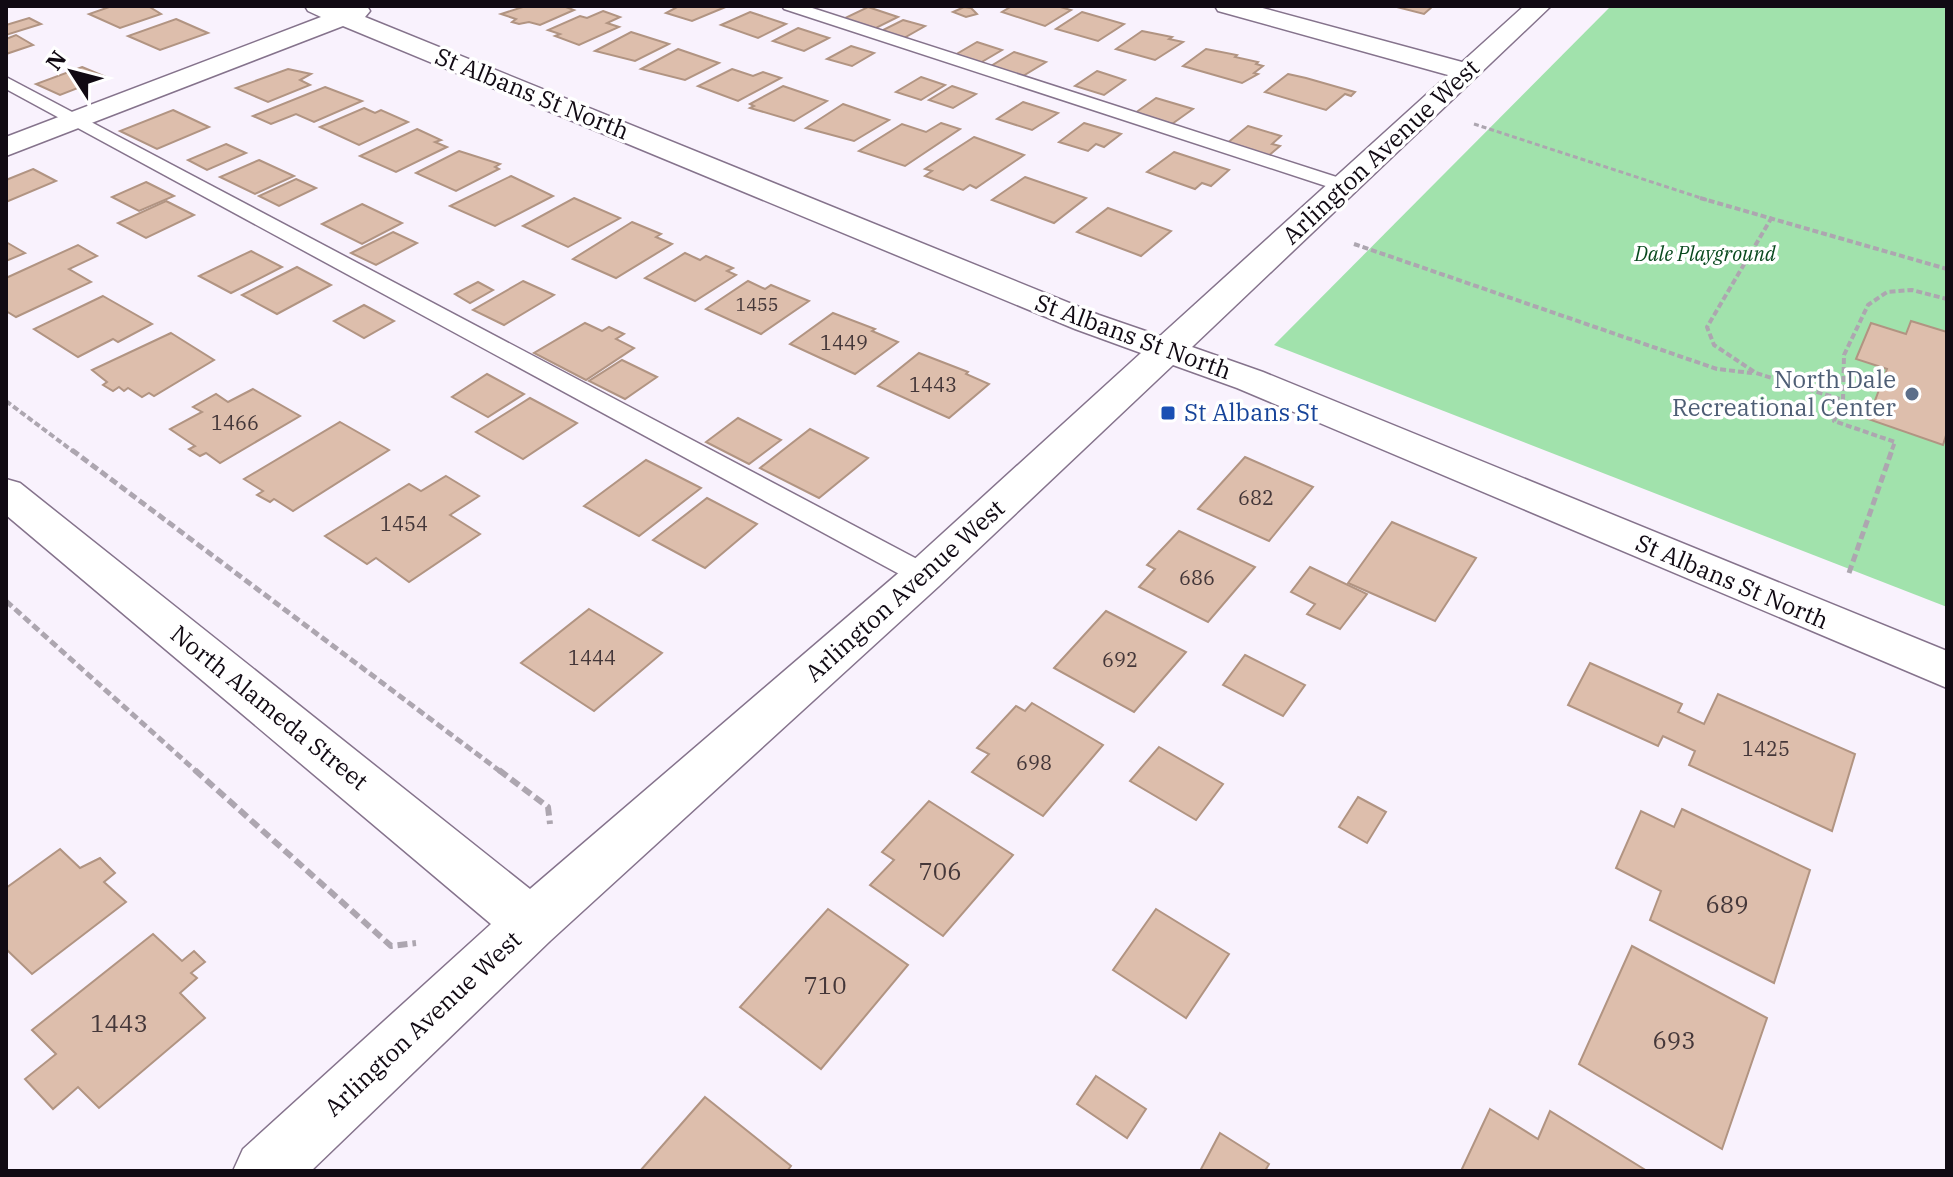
<svg xmlns="http://www.w3.org/2000/svg" width="1953" height="1177" font-family="'IBM Plex Serif',serif">
<style>
.green{fill:#a1e2ac}
.building{fill:#ddbeac;stroke:#b19482;stroke-width:2}
.lines{fill:none;stroke-linecap:round;stroke-linejoin:round}
.service-casing{stroke:#85738c;stroke-width:3}
.minor-casing{stroke:#85738c;stroke-width:3}
.path-far3{stroke:#ada6b0;stroke-width:3;stroke-dasharray:5 3;stroke-linecap:butt}
.path-far2{stroke:#ada6b0;stroke-width:4;stroke-dasharray:6 3;stroke-linecap:butt}
.path-far1{stroke:#ada6b0;stroke-width:5;stroke-dasharray:8 4;stroke-linecap:butt}
.path{stroke:#ada6b0;stroke-width:6;stroke-dasharray:10 5;stroke-linecap:butt}
.service{fill:#fff;fill-rule:evenodd}
.minor{fill:#fff;fill-rule:evenodd}
.service-dot{fill:#5c6f8a;stroke:#fff;stroke-width:3}
.transit-dot{fill:#1a4fb4;stroke:#fff;stroke-width:3}
.labels{text-anchor:middle;stroke-width:7;stroke-linejoin:round;paint-order:stroke}
.far-number-label{font-size:18px;fill:#443739}
.far-park-label{font-size:20px;font-style:italic;fill:#09491e;stroke:#fff}
.number-label{font-size:20px;fill:#443739}
.street-label{font-size:24px;fill:#110a13;stroke:#fff}
.service-label{font-size:24px;fill:#4e5e75;stroke:#fff;text-anchor:end}
.transit-label{font-size:24px;fill:#164399;stroke:#fff;text-anchor:start}
.near-number-label{font-size:24px;fill:#443739}
</style>
<rect width="100%" height="100%" fill="#f9f2fd"/>
<polygon class="green" points="1611,6 1947,6 1947,607 1274,345"/>
<g class="building">
<polygon points="112,6 148,6 161,14 120,28 89,14"/>
<polygon points="526,6 563,6 574,10 540,25 529,22 519,24 512,22 516,19 501,14"/>
<polygon points="728,6 692,21 666,13 679,6"/>
<polygon points="1012,6 1057,6 1071,10 1045,26 1002,12"/>
<polygon points="1393,6 1433,6 1424,14"/>
<polygon points="868,7 898,17 874,29 843,19"/>
<polygon points="964,7 971,8 977,14 966,17 953,12"/>
<polygon points="603,11 620,17 607,23 619,27 579,45 555,36 560,34 548,30 580,16 587,18"/>
<polygon points="750,12 786,24 758,38 721,25"/>
<polygon points="1082,12 1124,24 1098,41 1056,29"/>
<polygon points="29,18 41,24 6,35 6,25"/>
<polygon points="176,19 208,33 160,50 128,36"/>
<polygon points="903,20 925,26 904,38 881,31"/>
<polygon points="798,28 829,38 804,51 773,41"/>
<polygon points="1142,31 1172,37 1169,39 1183,42 1155,60 1116,49"/>
<polygon points="631,32 669,44 635,61 595,51"/>
<polygon points="16,35 33,45 6,54 6,39"/>
<polygon points="977,42 1002,50 980,63 955,55"/>
<polygon points="851,46 874,53 852,66 827,59"/>
<polygon points="678,49 719,63 685,80 641,69"/>
<polygon points="1206,49 1237,55 1235,57 1258,62 1256,64 1263,66 1254,73 1258,74 1242,83 1183,66"/>
<polygon points="1014,52 1046,62 1023,76 991,66"/>
<polygon points="82,67 106,77 60,95 36,84"/>
<polygon points="288,69 311,74 300,80 310,85 268,102 236,88"/>
<polygon points="732,69 753,76 763,72 781,78 738,101 698,86"/>
<polygon points="1097,71 1125,80 1104,95 1075,86"/>
<polygon points="1288,74 1306,78 1355,92 1351,96 1345,94 1326,110 1265,92"/>
<polygon points="921,77 945,85 921,100 896,92"/>
<polygon points="783,86 827,101 794,121 750,108 754,106 750,104"/>
<polygon points="952,86 976,94 953,108 929,100"/>
<polygon points="325,87 362,101 314,122 296,114 271,124 253,116"/>
<polygon points="1156,98 1193,109 1172,124 1135,113"/>
<polygon points="1023,102 1058,113 1032,130 997,119"/>
<polygon points="843,104 889,120 854,141 806,128"/>
<polygon points="364,108 375,113 381,110 408,122 359,145 320,127"/>
<polygon points="173,110 209,127 157,149 120,131"/>
<polygon points="941,123 960,129 905,166 859,151 902,124 926,132"/>
<polygon points="1084,123 1121,134 1104,147 1096,144 1088,151 1059,142"/>
<polygon points="1248,126 1281,136 1272,144 1280,146 1267,157 1226,144"/>
<polygon points="417,129 441,140 435,142 447,147 396,172 360,156"/>
<polygon points="974,137 1024,155 976,188 970,185 963,190 925,176 932,171 925,169"/>
<polygon points="226,144 246,153 207,170 188,160"/>
<polygon points="459,151 500,164 495,167 499,169 456,191 416,173"/>
<polygon points="1174,152 1229,170 1211,186 1202,183 1195,189 1147,172"/>
<polygon points="259,160 294,176 255,194 220,177"/>
<polygon points="33,169 56,181 6,202 6,180"/>
<polygon points="511,176 553,196 495,226 450,206"/>
<polygon points="1025,177 1086,198 1054,223 992,200"/>
<polygon points="296,179 316,188 279,206 259,196"/>
<polygon points="146,182 174,196 139,211 112,197"/>
<polygon points="574,198 620,218 568,247 523,226"/>
<polygon points="166,201 194,215 146,238 118,223"/>
<polygon points="362,204 402,223 362,244 322,224"/>
<polygon points="1108,208 1171,231 1141,256 1077,232"/>
<polygon points="632,222 661,234 656,237 672,244 616,278 573,259"/>
<polygon points="393,232 417,243 376,265 351,253"/>
<polygon points="6,242 25,253 6,261"/>
<polygon points="78,245 97,256 69,269 91,282 16,317 6,311 6,278"/>
<polygon points="251,251 282,267 231,293 199,276"/>
<polygon points="685,253 700,260 706,256 733,268 727,271 736,275 695,301 645,278"/>
<polygon points="297,267 331,285 277,314 242,295"/>
<polygon points="523,281 554,295 504,325 473,310"/>
<polygon points="748,281 765,289 771,285 809,301 761,334 706,309"/>
<polygon points="478,282 493,290 470,303 455,294"/>
<polygon points="103,296 152,324 118,342 113,339 78,357 34,329"/>
<polygon points="364,305 394,321 364,338 334,321"/>
<polygon points="833,313 875,329 872,331 898,342 855,374 790,344"/>
<polygon points="1911,321 1947,332 1947,432 1943,445 1868,419 1887,369 1856,359 1871,323 1906,334"/>
<polygon points="585,323 602,331 609,327 624,334 616,339 634,348 586,380 534,353"/>
<polygon points="171,333 214,360 154,396 149,393 142,397 128,388 124,391 119,387 113,391 103,385 107,382 92,370"/>
<polygon points="919,353 968,372 966,374 989,384 949,418 878,386"/>
<polygon points="622,360 657,377 625,399 589,381"/>
<polygon points="487,374 524,394 488,417 452,397"/>
<polygon points="253,389 300,416 220,463 206,453 200,456 189,449 195,446 170,429 202,412 193,407 216,394 228,402"/>
<polygon points="530,398 577,423 523,459 476,432"/>
<polygon points="738,418 781,440 749,464 706,442"/>
<polygon points="340,422 389,450 293,511 274,499 270,502 257,495 263,491 244,479"/>
<polygon points="810,429 868,458 819,498 760,468"/>
<polygon points="1245,457 1313,487 1269,541 1198,509"/>
<polygon points="646,460 701,488 639,536 584,506"/>
<polygon points="446,476 479,496 450,515 480,534 409,582 376,558 367,564 325,536 409,484 421,491"/>
<polygon points="707,498 757,524 705,568 653,540"/>
<polygon points="1392,522 1476,558 1435,621 1348,583"/>
<polygon points="1179,531 1255,567 1208,622 1139,587 1155,569 1147,565"/>
<polygon points="1310,567 1367,594 1340,629 1307,614 1315,604 1291,592"/>
<polygon points="589,609 662,653 594,711 521,663"/>
<polygon points="1106,611 1186,652 1134,712 1054,668"/>
<polygon points="1245,655 1305,685 1283,716 1223,685"/>
<polygon points="1590,663 1682,704 1678,712 1704,724 1718,694 1855,754 1832,831 1689,765 1695,751 1663,736 1658,746 1568,705"/>
<polygon points="1032,703 1103,745 1043,816 972,772 989,754 977,748 1016,706 1025,711"/>
<polygon points="1159,747 1223,784 1196,820 1130,781"/>
<polygon points="1358,797 1386,812 1367,843 1339,827"/>
<polygon points="929,801 1013,855 943,936 870,885 894,860 882,852"/>
<polygon points="1682,809 1810,870 1774,983 1650,920 1661,891 1616,868 1641,811 1674,827"/>
<polygon points="60,849 80,868 100,858 115,873 104,882 126,902 32,974 6,949 6,888"/>
<polygon points="828,909 908,965 821,1069 740,1007"/>
<polygon points="1156,909 1229,954 1186,1018 1113,970"/>
<polygon points="153,934 182,961 194,951 205,962 191,973 197,978 180,993 205,1018 99,1108 78,1087 53,1109 25,1079 56,1054 32,1030"/>
<polygon points="1632,946 1767,1018 1722,1149 1579,1064"/>
<polygon points="1096,1076 1146,1109 1127,1138 1077,1104"/>
<polygon points="705,1097 791,1166 787,1171 640,1171"/>
<polygon points="1490,1109 1538,1139 1550,1111 1647,1171 1461,1171"/>
<polygon points="1220,1133 1269,1164 1265,1171 1200,1171"/>
</g>
<g class="lines">
<g class="service-casing">
<g id="service">
<polygon points="782,6 806,6 1352,182 1355,186 1352,190 1338,190 784,9"/>
<polygon points="6,77 934,568 938,575 934,582 924,585 914,582 6,89"/>
</g>
</g>
<g class="minor-casing">
<polygon id="minor" points="305,6 367,6 370,11 365,17 1099,315 1160,336 1448,75 1218,11 1215,6 1255,6 1462,62 1524,6 1551,6 1192,347 1263,372 1947,651 1947,688 1237,388 1173,365 939,586 550,941 311,1171 233,1171 243,1149 491,924 6,515 6,479 20,483 530,889 909,564 1141,353 1075,329 343,26 6,156 6,137 321,17 308,11"/>
</g>
<polyline class="path-far3" points="1474,124 1707,200"/>
<g class="path-far2">
<polyline points="1700,198 1947,269"/>
<polyline points="1772,217 1707,327 1714,345 1756,373 1843,400 1834,421 1895,442 1891,452"/>
<polyline points="1354,244 1717,369 1752,373"/>
<polyline points="1843,400 1844,355 1868,305 1887,292 1912,290 1947,299"/>
<polyline points="6,401 74,452"/>
</g>
<g class="path-far1">
<polyline points="72,450 501,772"/>
<polyline points="1849,573 1892,450"/>
<polyline points="6,601 197,772"/>
</g>
<g class="path">
<polyline points="195,770 391,946 416,943"/>
<polyline points="499,770 548,807 550,824"/>
</g>
<use href="#service" class="service"/>
<use href="#minor" class="minor"/>
</g>
<circle class="service-dot" cx="1912" cy="394" r="8"/>
<rect class="transit-dot" x="1160" y="405" width="16" height="16" rx="4"/>
<g class="labels">
<g class="far-number-label">
<text x="757" y="311">1455</text>
</g>
<g class="far-park-label">
<text x="1705" y="261">Dale Playground</text>
</g>
<g class="number-label">
<text x="844" y="350">1449</text>
<text x="933" y="392">1443</text>
<text x="235" y="430">1466</text>
<text x="1256" y="505">682</text>
<text x="404" y="531">1454</text>
<text x="1197" y="585">686</text>
<text x="592" y="665">1444</text>
<text x="1120" y="667">692</text>
<text x="1766" y="756">1425</text>
<text x="1034" y="770">698</text>
</g>
<g class="street-label">
<text transform="translate(532 94) rotate(22)" y="8">St Albans St North</text>
<text transform="translate(1381 152) rotate(-43)" y="8">Arlington Avenue West</text>
<text transform="translate(1133 337) rotate(20)" y="8">St Albans St North</text>
<text transform="translate(1732 582) rotate(23)" y="8">St Albans St North</text>
<text transform="translate(905 591) rotate(-42)" y="8">Arlington Avenue West</text>
<text transform="translate(269 708) rotate(39)" y="8">North Alameda Street</text>
<text transform="translate(423 1024) rotate(-43)" y="8">Arlington Avenue West</text>
</g>
<g class="service-label">
<text x="1896" y="388">North Dale<tspan x="1896" dy="28">Recreational Center</tspan></text>
</g>
<g class="transit-label">
<text x="1184" y="421">St Albans St</text>
</g>
<g class="near-number-label">
<text x="940" y="880">706</text>
<text x="1727" y="913">689</text>
<text x="825" y="994">710</text>
<text x="119" y="1032">1443</text>
<text x="1674" y="1049">693</text>
</g>
</g>
<rect width="1953" height="1177" fill="none" stroke="#110a13" stroke-width="16"/>
<g transform="translate(72 72) rotate(306)" stroke="#ffffff" stroke-width="6" paint-order="stroke">
<path d="M0-6L14 30L0 20L-14 30Z" fill="#110a13"/>
<text y="-12" font-size="22" font-weight="bold" text-anchor="middle" fill="#110a13">N</text>
</g>
</svg>
